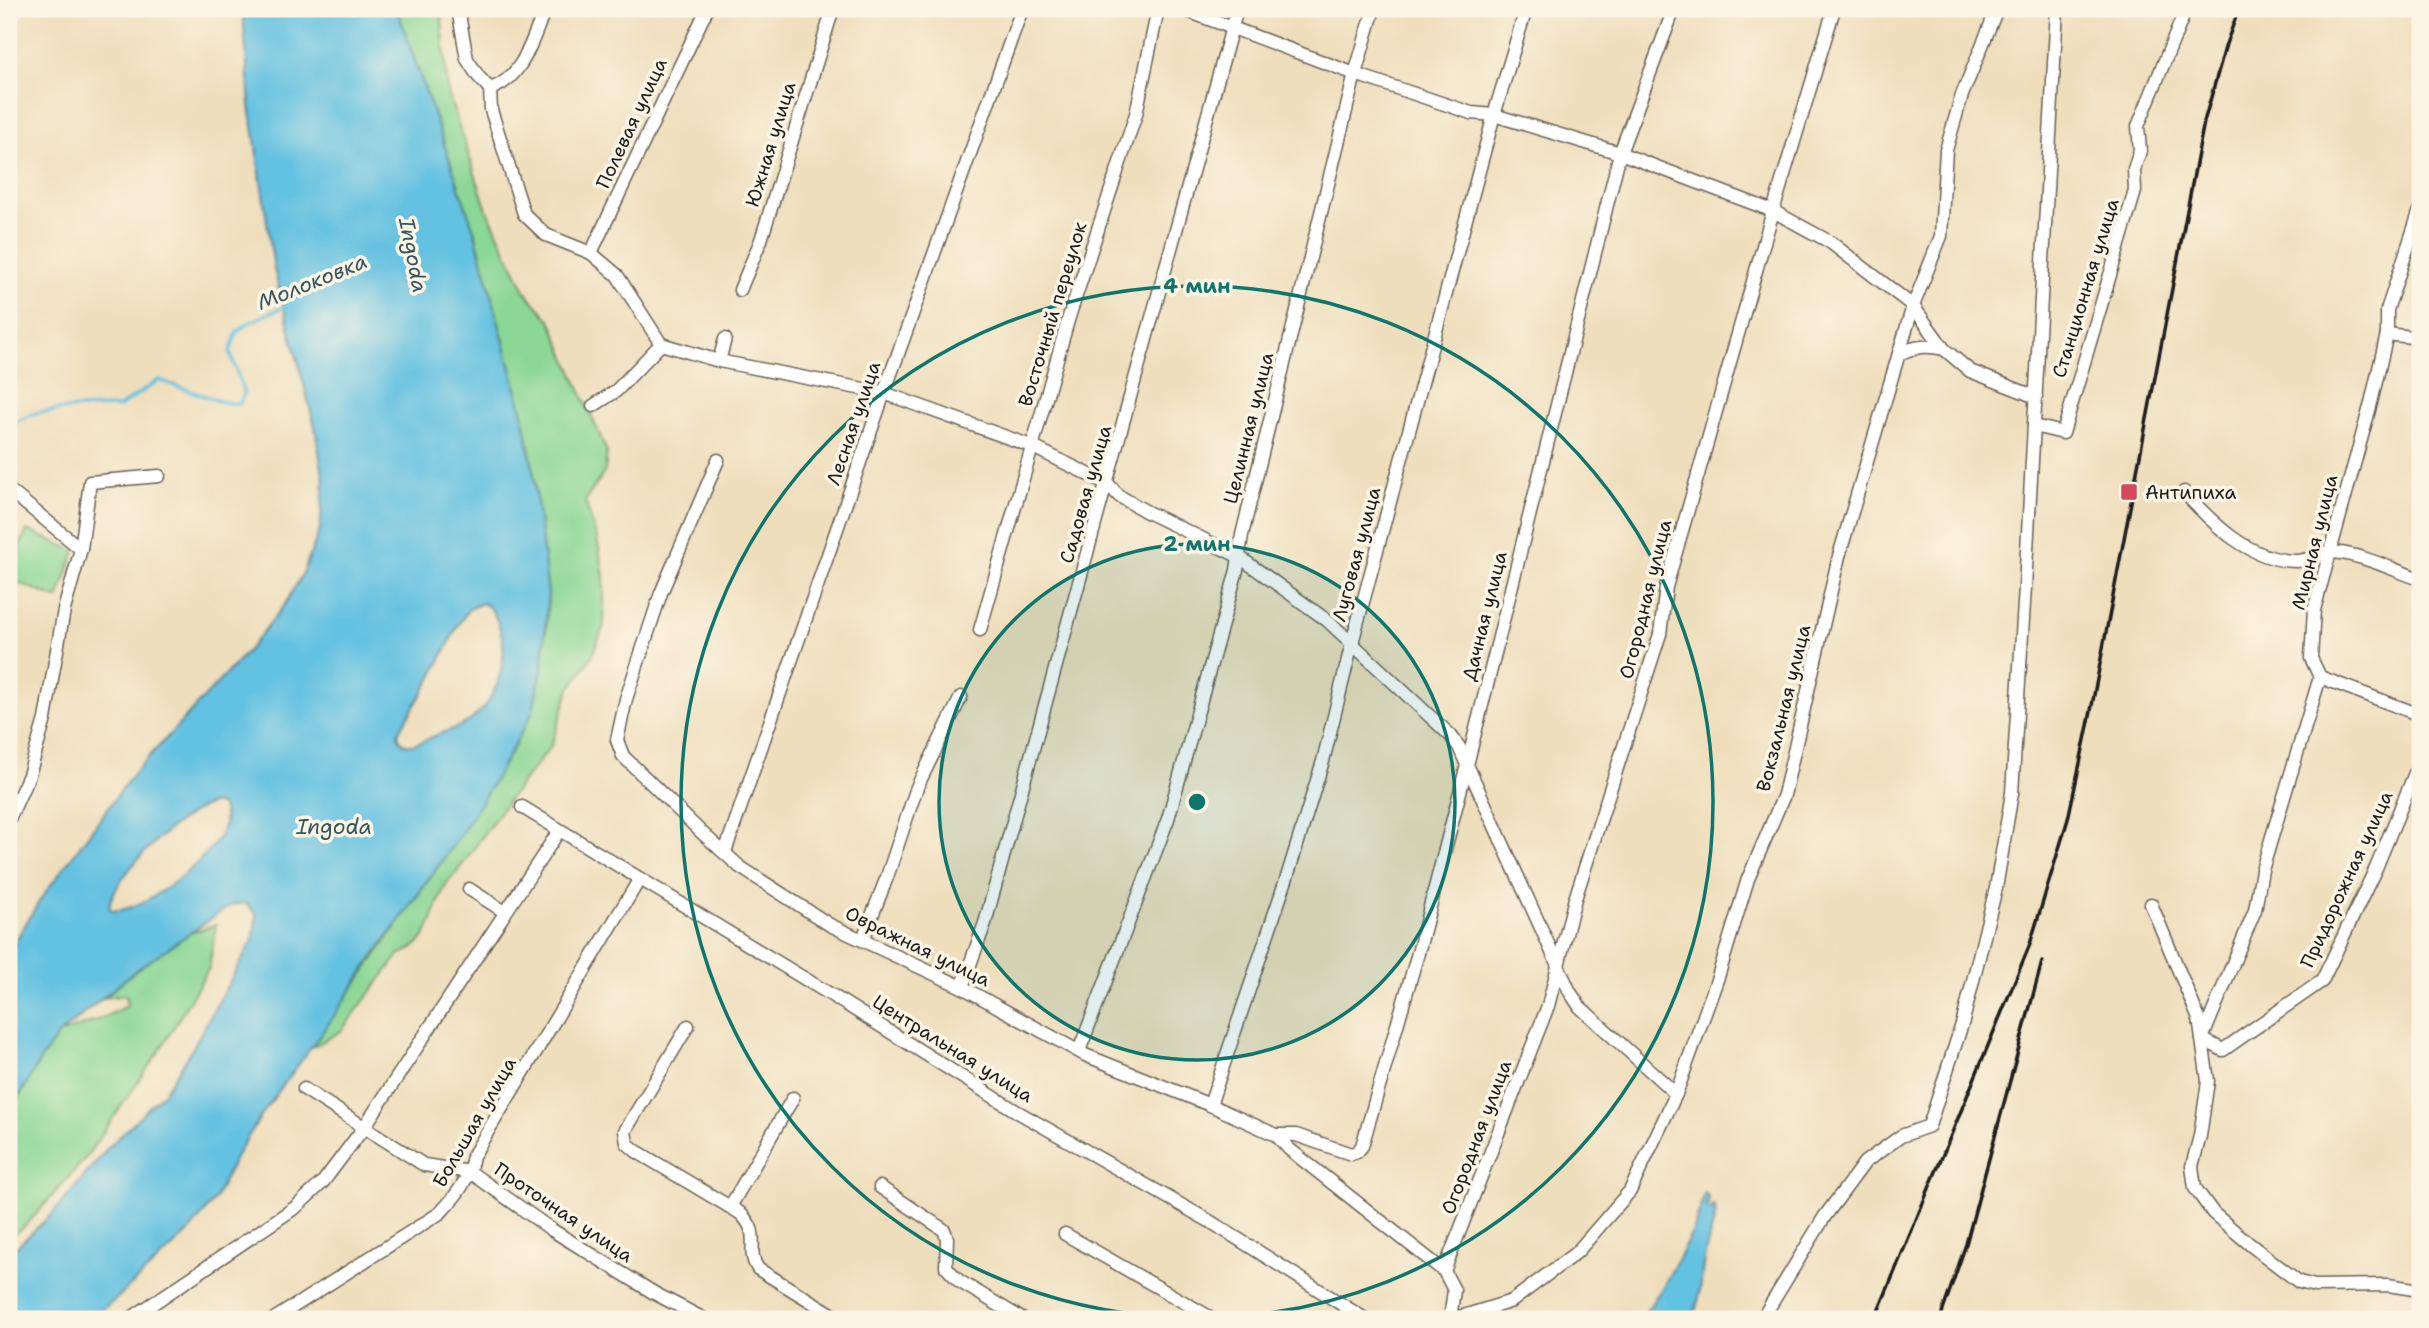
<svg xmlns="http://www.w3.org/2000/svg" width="2429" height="1328" font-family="'Shantell Sans',sans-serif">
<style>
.green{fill:#8bd795;stroke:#547a58;stroke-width:2}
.water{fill:#63c1e1;stroke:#406e7e;stroke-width:2;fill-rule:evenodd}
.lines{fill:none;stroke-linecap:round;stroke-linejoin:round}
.stream{stroke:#63c1e1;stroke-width:3.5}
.street-casing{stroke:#666054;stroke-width:15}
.street{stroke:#fff;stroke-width:12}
.rail{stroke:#1c1c1c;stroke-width:3.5}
.ring{fill:none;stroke:#0f766e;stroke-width:3.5}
.poi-dot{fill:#d1495b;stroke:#fcf5e5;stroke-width:2.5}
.labels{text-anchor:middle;stroke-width:7;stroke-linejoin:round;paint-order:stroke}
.street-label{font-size:19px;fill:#1c1c1c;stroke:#fcf5e5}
.poi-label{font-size:19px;fill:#1c1c1c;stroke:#fcf5e5;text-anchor:start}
.water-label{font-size:21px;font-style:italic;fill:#355661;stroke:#fcf5e5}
.centre{fill:#0f766e;stroke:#fcf5e5;stroke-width:3.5}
.ring-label{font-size:21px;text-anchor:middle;font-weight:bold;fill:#0f766e;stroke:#fcf5e5;stroke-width:7;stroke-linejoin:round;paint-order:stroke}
</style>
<rect width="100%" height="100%" fill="#fcf5e5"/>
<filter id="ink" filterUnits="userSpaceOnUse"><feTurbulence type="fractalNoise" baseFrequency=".0143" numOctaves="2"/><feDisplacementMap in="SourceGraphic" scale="14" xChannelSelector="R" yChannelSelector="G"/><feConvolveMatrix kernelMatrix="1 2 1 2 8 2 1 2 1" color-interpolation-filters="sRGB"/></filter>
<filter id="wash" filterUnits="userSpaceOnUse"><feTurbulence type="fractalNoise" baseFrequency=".00686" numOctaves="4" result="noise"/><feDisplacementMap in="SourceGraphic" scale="28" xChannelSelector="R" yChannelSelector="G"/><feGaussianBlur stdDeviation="1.57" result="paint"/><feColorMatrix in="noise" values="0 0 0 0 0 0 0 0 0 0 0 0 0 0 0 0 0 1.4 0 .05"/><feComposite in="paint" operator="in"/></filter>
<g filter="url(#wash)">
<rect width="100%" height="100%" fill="#efdebc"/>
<g class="green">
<path d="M397 9H441L448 93 487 210 526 293 550 320 607 452 605 471 585 501 597 539 604 575V625L592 656 569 690 551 746 509 799 457 872C429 896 440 942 400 954L341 1031 311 1048 459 837 515 745 546 631 548 593 533 469 523 414 475 233Z"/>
<polygon points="27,530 75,551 58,599 12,580 9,585 9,559 13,560"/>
<polygon points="216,925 209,968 160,1050 84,1160 29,1222 9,1238 9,1114 40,1060 59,1034 103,1018 127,1006 126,995 104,998 136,970 186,934"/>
</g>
<g class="water">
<path d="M243 9H397L475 233 523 414 533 469 548 593 542 670 532 713 493 783 459 837 373 957 332 1019 265 1110 237 1154 215 1199 189 1232 116 1299 89 1319H9V1254L55 1211 107 1149 164 1092 188 1056 253 940 257 915 246 903 231 905 136 970 59 1034 40 1060 9 1114V952L40 900 134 773 251 647 285 604 303 573 320 529 324 481 315 427 274 269 250 106ZM482 603C494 607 496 619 500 629 510 659 497 699 472 719 462 727 449 730 437 735 425 740 401 756 398 733L431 679 458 625 469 609ZM215 803 222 806C224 814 226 820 223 828 214 857 141 915 111 910L109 905C118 871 181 811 215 803Z"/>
<path d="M1705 1193 1709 1198 1707 1208 1711 1210 1713 1205 1716 1212C1712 1230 1705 1248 1703 1266 1700 1285 1701 1302 1691 1319H1641L1664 1285 1693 1231Z"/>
</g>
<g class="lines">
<polyline class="stream" points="9,437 16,422 35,413 78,408 119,407 159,380 222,402 240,404 244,393 230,352 237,332 250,322 286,306"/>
</g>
</g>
<g filter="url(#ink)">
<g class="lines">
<g class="street-casing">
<g id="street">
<polyline points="458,9 467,59 478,76 490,89 491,110 524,214 546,235 591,253 617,275 661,344"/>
<polyline points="1182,9 1355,74 1471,113 1494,115 1620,153 1773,211 1830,242 1913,306 1944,349 1970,371 2036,397"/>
<path d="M490 89C523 79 533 37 545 9"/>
<polyline points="2420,210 2387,310 2387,334 2371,403 2314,610 2311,658 2320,677 2262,870 2255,910 2202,1039 2223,1050 2322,981 2376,868 2420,761"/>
<polyline points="591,253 707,9"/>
<polyline points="740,290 761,240 833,9"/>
<polyline points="2387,334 2420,338"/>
<polyline points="661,344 719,361 884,393 1031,446 1108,484 1119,496 1147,512 1238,556 1328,621 1451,736 1459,747 1570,992 1580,1007 1676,1094"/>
<path d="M1899 354C1915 346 1926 345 1944 349"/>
<polyline points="719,361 725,339"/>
<polyline points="593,406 616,391 661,344"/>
<polyline points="2034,426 2063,433 2135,191 2134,169 2140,151 2138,126 2186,9"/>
<polyline points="718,460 661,593 626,699 617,740 623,756 701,832 740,867 830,925 962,987 1085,1055 1210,1105 1276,1135 1289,1149 1444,1271 1454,1290 1450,1319"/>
<polyline points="9,490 81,549 64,610 45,719 29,775 9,819"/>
<path d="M2184 492C2213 524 2250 561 2296 561 2309 561 2322 552 2332 552 2362 554 2393 570 2420 579"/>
<polyline points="81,549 90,482 159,476"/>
<polyline points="980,630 1069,317 1136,114 1158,9"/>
<polyline points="2320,677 2420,715"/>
<polyline points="522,807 833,996 1016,1111 1211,1222 1365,1319"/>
<polyline points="725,852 884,393 1022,9"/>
<polyline points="469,889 505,912"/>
<polyline points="2151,904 2199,1019 2208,1081 2200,1136 2192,1166 2195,1188 2213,1213 2252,1246 2299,1282 2315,1286 2388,1285 2420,1290"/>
<polyline points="863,939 887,877 917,787 961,697"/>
<polyline points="962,987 985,923 1237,9"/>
<path d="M688 1026 625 1131 627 1143 636 1151 740 1213C764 1236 744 1248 758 1269L840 1319"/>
<polyline points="1079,1051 1168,819 1237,570 1242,535 1355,74 1374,9"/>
<polyline points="304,1089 424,1165 470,1172 552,1230 654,1293 704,1319"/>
<polyline points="1210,1105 1288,874 1323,761 1352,643 1494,115 1526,9"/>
<polyline points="1276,1135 1296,1135 1351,1154 1357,1152 1362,1146 1418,953 1467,765 1620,153 1674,9"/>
<polyline points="880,1187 944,1230 947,1238 946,1267 959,1281 1022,1319"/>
<polyline points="730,1207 793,1098"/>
<polyline points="1065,1234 1213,1319"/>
<polyline points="1444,1271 1548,1006 1574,902 1660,634 1666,587 1773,211 1834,9"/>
<polyline points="130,1319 296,1207 323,1182 365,1126 559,831"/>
<path d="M274 1319 440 1213C457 1195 469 1180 473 1156L639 880"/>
<polyline points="1454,1319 1512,1301 1577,1252 1630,1191 1676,1094 1718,977 1748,879 1784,795 1839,556 1913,306 1941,236 1946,150 1962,95 1997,9"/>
<polyline points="1762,1319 1825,1216 1865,1162 1901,1136 1929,1126 1963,1021 1996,888 2012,793 2025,587 2057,9"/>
</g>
</g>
<use href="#street" class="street"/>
<g class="rail">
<polyline points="1875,1319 2030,944 2068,819 2089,721 2204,122 2226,44 2239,9"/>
<polyline points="1940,1319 1966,1244 2042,962"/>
</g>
</g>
</g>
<circle cx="1197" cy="802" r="258" fill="#0f766e" fill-opacity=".12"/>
<g class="ring">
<circle cx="1197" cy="802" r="258"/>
<circle cx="1197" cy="802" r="516"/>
</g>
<rect class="poi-dot" x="2120" y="483" width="18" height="18" rx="3.5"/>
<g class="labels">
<g class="street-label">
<text transform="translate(631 123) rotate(-65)" y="7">Полевая улица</text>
<text transform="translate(770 144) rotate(-73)" y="7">Южная улица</text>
<text transform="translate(2085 288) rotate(-73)" y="7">Станционная улица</text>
<text transform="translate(1052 314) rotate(-73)" y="7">Восточный переулок</text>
<text transform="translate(853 423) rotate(-71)" y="7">Лесная улица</text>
<text transform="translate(1248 428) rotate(-76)" y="7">Целинная улица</text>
<text transform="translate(1085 494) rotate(-74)" y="7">Садовая улица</text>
<text transform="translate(2314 542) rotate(-76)" y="7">Мирная улица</text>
<text transform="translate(1356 554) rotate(-75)" y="7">Луговая улица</text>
<text transform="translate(1645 599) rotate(-76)" y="7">Огородная улица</text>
<text transform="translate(1484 616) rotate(-76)" y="7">Дачная улица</text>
<text transform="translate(1783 708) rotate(-76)" y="7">Вокзальная улица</text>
<text transform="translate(2346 879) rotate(-65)" y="7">Придорожная улица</text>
<text transform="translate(918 946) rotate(26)" y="7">Овражная улица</text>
<text transform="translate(953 1048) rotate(32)" y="7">Центральная улица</text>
<text transform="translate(474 1122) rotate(-60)" y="7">Большая улица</text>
<text transform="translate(1476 1137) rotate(-69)" y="7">Огородная улица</text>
<text transform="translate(564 1212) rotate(34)" y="7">Проточная улица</text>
</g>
<g class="poi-label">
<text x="2145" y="499">Антипиха</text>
</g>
<g class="water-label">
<text transform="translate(413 255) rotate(79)" y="7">Ingoda</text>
<text transform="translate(312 282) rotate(-22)" y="7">Молоковка</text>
<text x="334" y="834">Ingoda</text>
</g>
</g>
<circle cx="1197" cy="802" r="10" class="centre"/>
<g class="ring-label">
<text x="1197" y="293">4 мин</text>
<text x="1197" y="551">2 мин</text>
</g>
<rect width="2429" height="1328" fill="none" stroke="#fcf5e5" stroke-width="35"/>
</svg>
